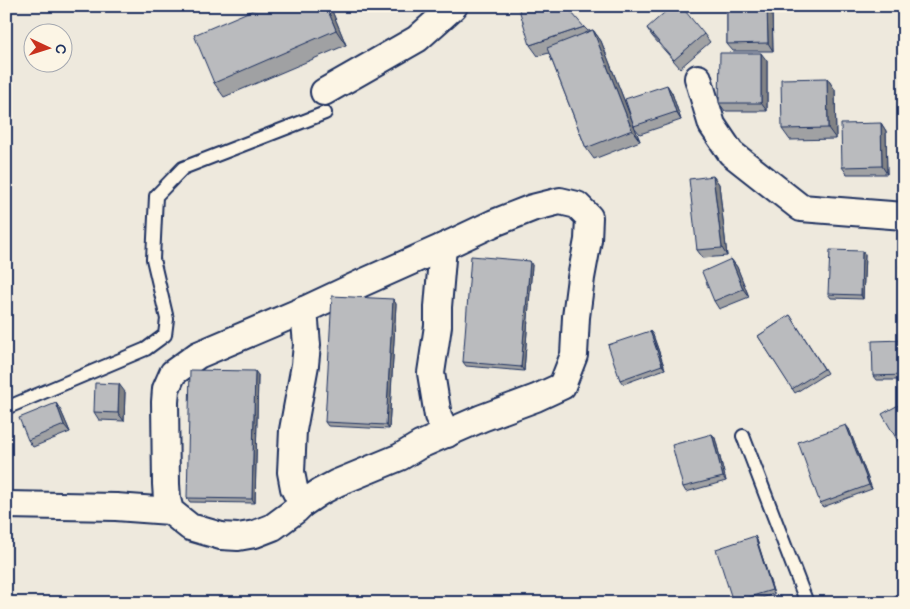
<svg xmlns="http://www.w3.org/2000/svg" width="910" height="609" font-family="'Balsamiq Sans',sans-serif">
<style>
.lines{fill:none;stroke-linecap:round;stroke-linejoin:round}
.lane-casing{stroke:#1b2f5e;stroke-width:16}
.street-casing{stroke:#1b2f5e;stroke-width:30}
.lane{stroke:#fcf5e5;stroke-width:12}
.street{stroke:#fcf5e5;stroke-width:26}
.wall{fill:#a0a1a3;stroke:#1b2f5e}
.shaded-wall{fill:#828385;stroke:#1b2f5e}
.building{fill:#babbbe;stroke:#1b2f5e}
</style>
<rect width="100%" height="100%" fill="#eee9dd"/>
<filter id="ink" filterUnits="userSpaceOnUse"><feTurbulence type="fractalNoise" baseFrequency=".02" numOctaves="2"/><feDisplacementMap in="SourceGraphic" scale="10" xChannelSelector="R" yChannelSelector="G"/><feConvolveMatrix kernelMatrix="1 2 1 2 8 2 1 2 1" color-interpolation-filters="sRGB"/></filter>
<g filter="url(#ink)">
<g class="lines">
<g class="lane-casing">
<g id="lane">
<polyline points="6,408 146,349 165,335 167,319 153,259 156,196 183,168 325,113"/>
<polyline points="743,436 807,603"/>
<polyline points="899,603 904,601"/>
</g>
</g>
<g class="street-casing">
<g id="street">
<polyline points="698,78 712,125 731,153 801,208 904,216"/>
<polyline points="324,92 417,39 454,6"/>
<polyline points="443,247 438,307 438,326 431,373 438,416 447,434"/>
<polyline points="302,504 294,488 291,472 293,430 305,365 307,345 304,310"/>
<polyline points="6,505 116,507 170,511 190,527 221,536 238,537 255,534 273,527 296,510 302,504 320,492 337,483 400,457 420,445 482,418 536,398 562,386 574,355 576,317 581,278 588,240 589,217 577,205 560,201 532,208 494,223 443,247 362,283 304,310 198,355 173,373 166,389 165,402 166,484 167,499 170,511"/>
</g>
</g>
<use href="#lane" class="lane"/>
<use href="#street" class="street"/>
</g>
<g class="wall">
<polygon points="330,6 346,45 224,97 214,83"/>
<polygon points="727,6 771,6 772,8 773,51 733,51 727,44"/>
<polygon points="584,27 588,31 593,30 601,41 633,123 667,85 672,93 681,120 640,134 634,127 640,141 594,159 586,148 549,53 538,56 530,45"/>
<polygon points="647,28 704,34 710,42 680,68 652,36"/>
<polygon points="767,61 767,111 725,111 719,103"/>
<polygon points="827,78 835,90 836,139 790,140 782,129"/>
<polygon points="881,123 886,131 887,174 847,174 842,167"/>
<polygon points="713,176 719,184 727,256 703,258 697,250"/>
<polygon points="862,251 865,255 863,299 831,298 828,294"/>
<polygon points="731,259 737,267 749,297 719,309 714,301"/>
<polygon points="532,265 524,371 466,366 463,362"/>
<polygon points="393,299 396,304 389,429 328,426 325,422"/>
<polygon points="790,315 827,373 795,393 758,336"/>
<polygon points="650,331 653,335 665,369 623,384 620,380"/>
<polygon points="904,340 904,380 876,380 873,376"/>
<polygon points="258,375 255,503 190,502 187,498"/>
<polygon points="125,392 124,421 99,420 94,412"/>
<polygon points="904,402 904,450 899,443"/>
<polygon points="56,403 61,411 70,432 33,447 28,440"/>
<polygon points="849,429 872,489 823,507 820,503"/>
<polygon points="712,434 715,438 726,481 686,492 683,487"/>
<polygon points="757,540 774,594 747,603 733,603"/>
</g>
<g class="shaded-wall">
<polygon points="326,6 330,6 346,45 336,30"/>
<polygon points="767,6 771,6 772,8 773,51 768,43"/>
<polygon points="593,30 601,41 640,141 632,130"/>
<polygon points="761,53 767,61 767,111 761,103"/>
<polygon points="827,78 835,90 836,139 828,128"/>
<polygon points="667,85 672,93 681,120 676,112"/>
<polygon points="881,123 886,131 887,174 882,166"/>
<polygon points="713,176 719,184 727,256 722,248"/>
<polygon points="862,251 865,255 863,299 861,295"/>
<polygon points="731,259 737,267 749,297 743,289"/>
<polygon points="530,261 532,265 524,371 521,367"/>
<polygon points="393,299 396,304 389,429 386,425"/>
<polygon points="650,331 653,335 665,369 662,365"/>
<polygon points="255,371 258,375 255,503 252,499"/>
<polygon points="119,384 125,392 124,421 118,413"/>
<polygon points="56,403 61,411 70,432 64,425"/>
<polygon points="846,425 849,429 872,489 869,485"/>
<polygon points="712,434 715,438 726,481 723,477"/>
<polygon points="755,536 757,540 774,594 772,590"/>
</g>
<g class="building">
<polygon points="262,6 326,6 336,30 214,83 194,35"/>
<polygon points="518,6 566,6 584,27 530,45"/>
<polygon points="672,6 681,6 704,34 674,60 647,28"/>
<polygon points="727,6 767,6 768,43 727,44"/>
<polygon points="593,30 632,130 586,148 547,48"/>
<polygon points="720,53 761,53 761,103 719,103"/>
<polygon points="827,78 828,128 782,129 781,79"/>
<polygon points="667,85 676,112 634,126 625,99"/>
<polygon points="881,123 882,166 842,167 841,124"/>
<polygon points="713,176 722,248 697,250 689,179"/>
<polygon points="904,238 904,269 900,268"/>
<polygon points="830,250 862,251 861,295 828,294"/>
<polygon points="471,256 530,261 521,367 463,362"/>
<polygon points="731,259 743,289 714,301 702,272"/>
<polygon points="332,296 393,299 386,425 325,422"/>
<polygon points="790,315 824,369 792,389 758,336"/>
<polygon points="650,331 662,365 620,380 608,345"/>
<polygon points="904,340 904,375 873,376 872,341"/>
<polygon points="190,370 255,371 252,499 187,498"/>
<polygon points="95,383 119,384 118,413 94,412"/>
<polygon points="904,402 904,440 899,443 882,414"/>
<polygon points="56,403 64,425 28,440 19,418"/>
<polygon points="846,425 869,485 820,503 798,442"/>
<polygon points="712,434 723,477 683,487 672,445"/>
<polygon points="755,536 772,590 733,602 716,549"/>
</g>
</g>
<rect width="910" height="609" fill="none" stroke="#fcf5e5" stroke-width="25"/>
<rect x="12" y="12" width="885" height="584" fill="none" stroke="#1b2f5e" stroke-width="2" filter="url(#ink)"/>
<g transform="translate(48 48) rotate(94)"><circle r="24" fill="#fcf5e5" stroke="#a2a6af"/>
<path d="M0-4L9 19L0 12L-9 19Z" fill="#c8321e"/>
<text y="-8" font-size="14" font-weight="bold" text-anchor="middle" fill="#1b2f5e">С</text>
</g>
</svg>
